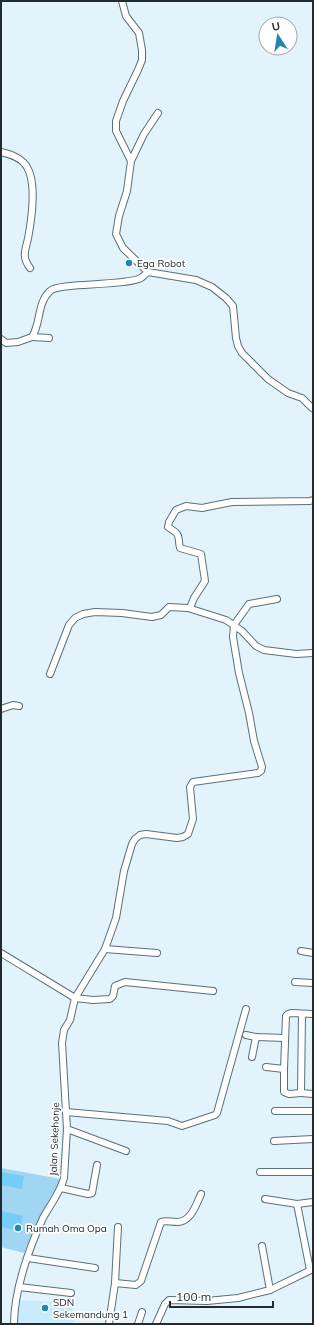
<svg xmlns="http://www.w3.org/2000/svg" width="314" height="1325" font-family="Mulish,sans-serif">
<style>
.built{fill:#c8ebfd}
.green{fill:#a0d6f1}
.water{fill:#73cdf8}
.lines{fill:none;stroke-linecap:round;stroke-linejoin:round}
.minor-casing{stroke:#58707c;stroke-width:8}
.minor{stroke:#fff;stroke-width:6}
.poi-dot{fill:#1f87b0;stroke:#fefefe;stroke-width:1.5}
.labels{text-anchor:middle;stroke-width:3.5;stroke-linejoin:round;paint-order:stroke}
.poi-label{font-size:10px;fill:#212b30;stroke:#fefefe;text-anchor:start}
.street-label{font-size:10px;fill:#212b30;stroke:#fefefe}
</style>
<rect width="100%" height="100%" fill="#e3f3fc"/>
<polygon class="built" points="18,1300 72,1303 74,1324 16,1324"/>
<polygon class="green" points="1,1168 61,1179 44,1209 24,1253 1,1247"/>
<g class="water">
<polygon points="1,1172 24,1176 22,1189 1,1185"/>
<polygon points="1,1211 23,1216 20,1231 1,1227"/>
</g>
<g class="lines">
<g class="minor-casing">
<g id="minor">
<path d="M1 152C9 154 17 156 23 162 38 176 32 215 29 233 27 248 20 255 30 268"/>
<polyline points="131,161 144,134 158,113"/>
<polyline points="148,272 196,280 212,287 226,298 233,306 236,338 238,346 242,353 268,379 288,393 302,398 312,408"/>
<polyline points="32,337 49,338"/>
<path d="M1 339 6 343 18 342 32 337C41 323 37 303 50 291 55 287 64 287 70 286 85 284 130 284 141 278 144 276 146 273 148 272L123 248 116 234 119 216 127 191 131 161 116 131V121L123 101 138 70 142 60V50L139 33 126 16 122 1"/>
<path d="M190 608 194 598 205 581 201 554 180 548C177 534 182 536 168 527L169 522 176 510 186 506 202 508 232 502 310 501 313 500"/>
<polyline points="50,674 69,625 75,618 83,614 95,612 122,613 152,617 161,615 169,607 188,608 226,620 242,631 256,646 264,650 296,654 313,653"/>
<polyline points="1,709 13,705 19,706"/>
<polyline points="105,949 157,953"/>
<polyline points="301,951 313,953"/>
<polyline points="1,953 75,998 93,1000 110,999 113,996 115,986 125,982 213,991"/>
<polyline points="295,982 313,983"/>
<polyline points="302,1014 301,1093 313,1094"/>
<polyline points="246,1035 256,1037 285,1038"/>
<polyline points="252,1057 256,1037"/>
<polyline points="266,1067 284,1069"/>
<polyline points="301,1093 289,1094 284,1092 284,1069 286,1016 288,1014 291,1013 313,1014"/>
<polyline points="275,1111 313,1111"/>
<polyline points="66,1112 168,1121 182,1126 215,1115 217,1113 246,1009"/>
<polyline points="67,1129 126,1151"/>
<polyline points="274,1141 313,1139"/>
<polyline points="260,1172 313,1172"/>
<polyline points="61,1188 88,1194 92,1193 97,1165"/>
<polyline points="265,1199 297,1204 313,1202"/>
<polyline points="297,1204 310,1270"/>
<polyline points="262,1246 270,1290"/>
<polyline points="28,1258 95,1268"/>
<polyline points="115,1283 118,1227"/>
<polyline points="19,1287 71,1293"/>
<path d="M14 1324C14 1291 29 1248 43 1218 50 1205 60 1193 64 1178L67 1129 62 1043 64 1030 70 1020 75 998 105 949 116 918 124 871 132 844 135 839 140 835 146 834 177 838 183 837 188 834 193 819 190 787 193 782 258 773 261 771 262 767 254 741 249 713 239 673 233 637 234 625 249 604 277 599"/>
<path d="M109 1324 115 1283 136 1285 141 1281 161 1222C166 1220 171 1222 177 1222 191 1222 196 1205 201 1194"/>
<polyline points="138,1324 142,1312"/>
<polyline points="156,1324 165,1304 169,1300 207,1301 238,1298 270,1290 313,1269"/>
</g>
</g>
<use href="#minor" class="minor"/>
</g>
<g class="poi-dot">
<circle cx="129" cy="263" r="4"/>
<circle cx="18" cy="1228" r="4"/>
<circle cx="45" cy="1308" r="4"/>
</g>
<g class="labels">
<g class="poi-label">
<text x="137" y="267">Ega Robot</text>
<text x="26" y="1232">Rumah Oma Opa</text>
<text x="53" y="1306">SDN<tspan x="53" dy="12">Sekemandung 1</tspan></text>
</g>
<g class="street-label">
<text transform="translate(54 1139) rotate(-88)" y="4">Jalan Sekehonje</text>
</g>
</g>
<rect width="314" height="1325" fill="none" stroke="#212b30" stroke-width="4"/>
<g transform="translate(278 36) rotate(348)"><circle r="19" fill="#fefefe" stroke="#a6aaac"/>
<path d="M0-3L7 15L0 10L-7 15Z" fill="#1f87b0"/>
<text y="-6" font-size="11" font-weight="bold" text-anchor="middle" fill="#212b30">U</text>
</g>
<path d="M170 1301v6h103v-6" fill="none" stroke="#212b30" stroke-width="2"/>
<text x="176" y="1301" font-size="12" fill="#212b30" stroke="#fefefe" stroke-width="3" paint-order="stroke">100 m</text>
</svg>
